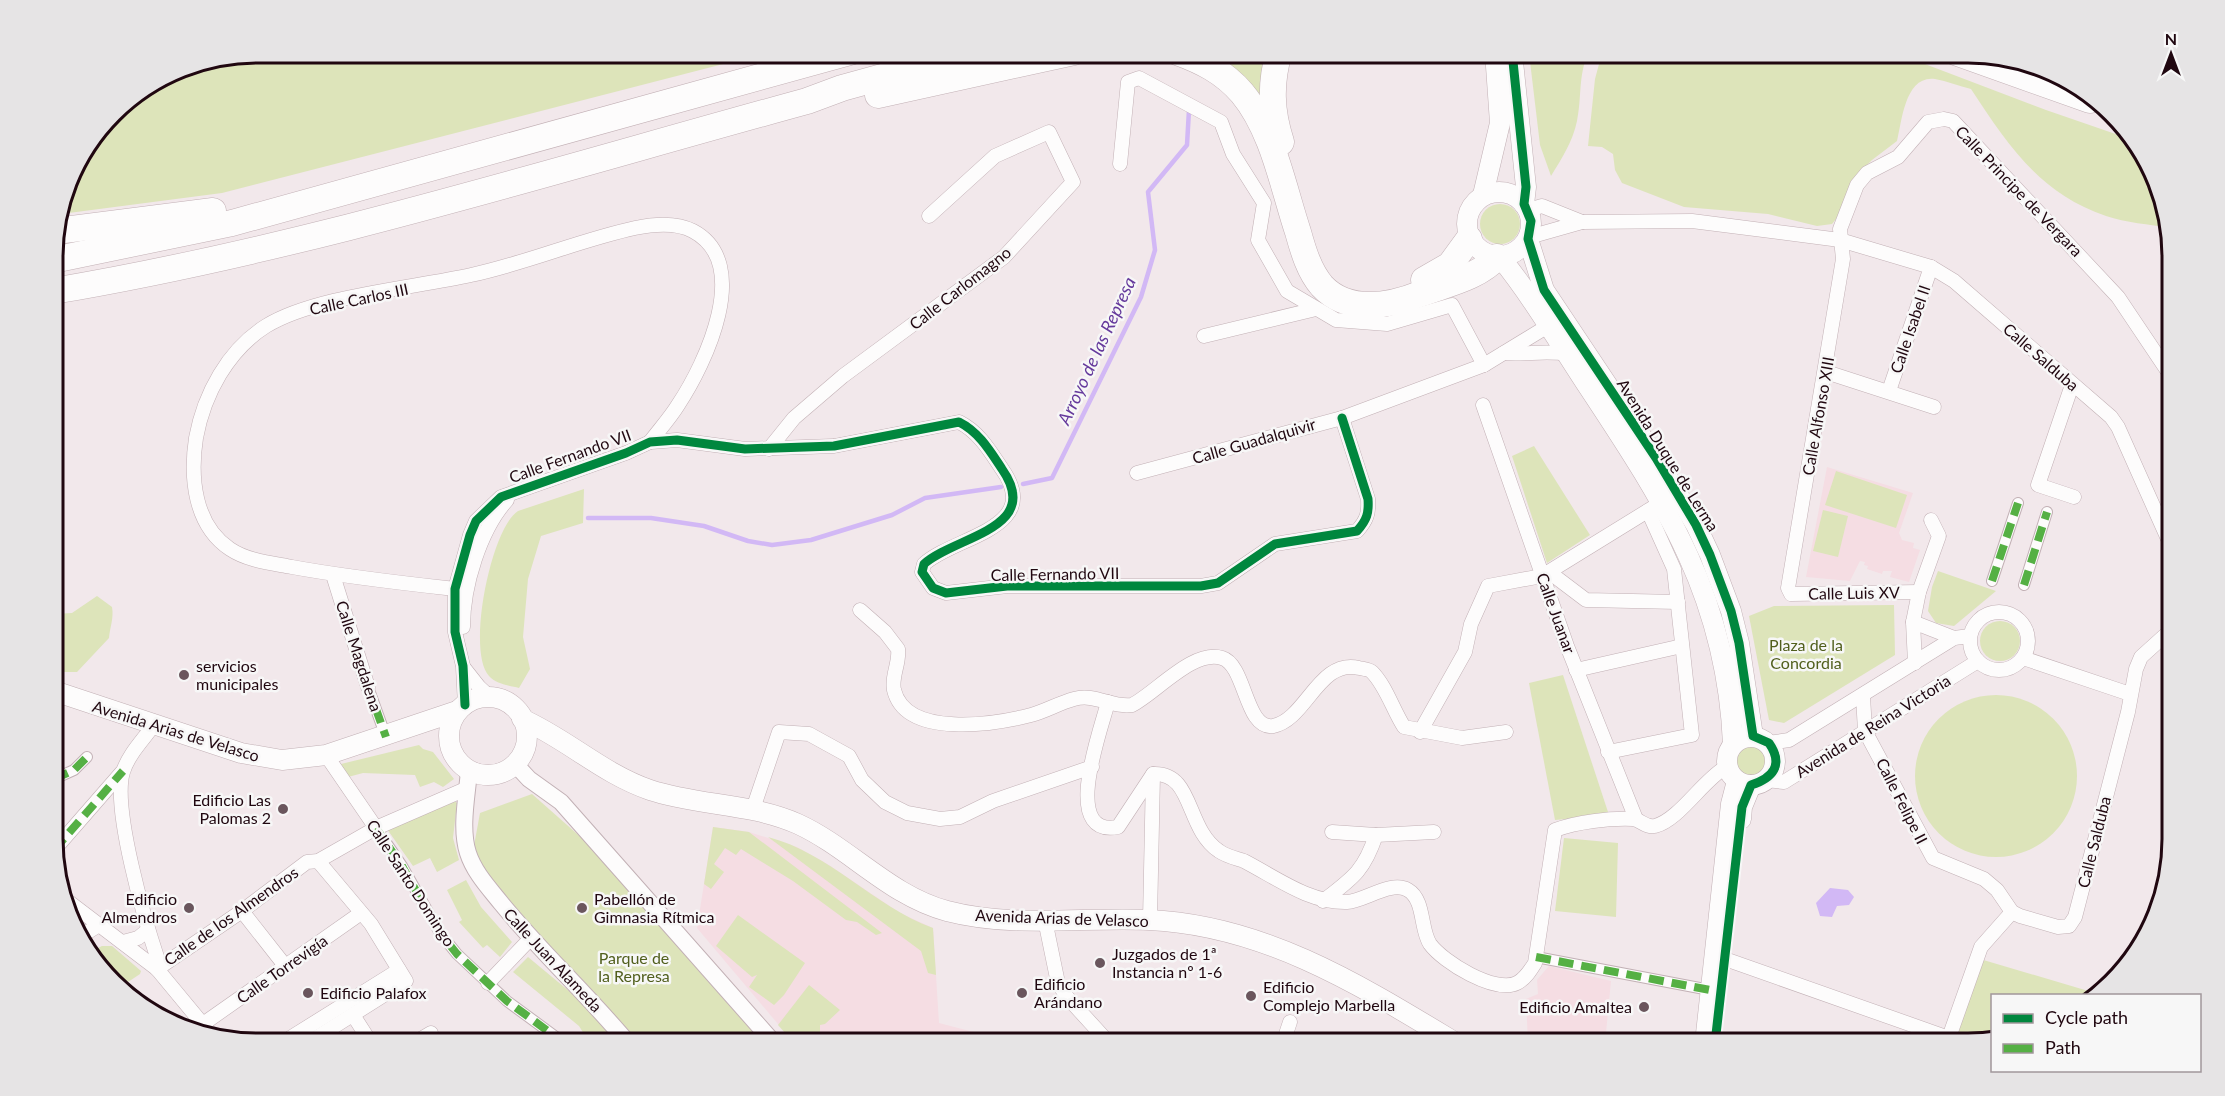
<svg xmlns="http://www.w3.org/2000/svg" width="2225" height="1096" font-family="Lato,sans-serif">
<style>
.built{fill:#f5dde3}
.green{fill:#dde4ba}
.water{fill:#d2b8f5}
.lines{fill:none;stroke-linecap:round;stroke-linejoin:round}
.stream{stroke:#d2b8f5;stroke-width:4.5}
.pedestrian-casing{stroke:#c2b0b5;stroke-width:12}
.minor-casing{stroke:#c2b0b5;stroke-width:15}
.tertiary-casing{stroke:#c2b0b5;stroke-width:18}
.secondary-casing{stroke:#c2b0b5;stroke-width:21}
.motorway-casing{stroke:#c2b0b5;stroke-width:27}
.pedestrian{stroke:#fdfcfc;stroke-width:10}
.minor{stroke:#fdfcfc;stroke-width:14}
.tertiary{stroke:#fdfcfc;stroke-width:16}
.secondary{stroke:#fdfcfc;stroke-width:20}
.motorway{stroke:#fdfcfc;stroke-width:26}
.quiet{stroke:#55b044;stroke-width:8;stroke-dasharray:15 8;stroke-linecap:butt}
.cycleway-casing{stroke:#f7f7f7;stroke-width:13}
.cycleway{stroke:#00873e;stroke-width:9}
.poi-dot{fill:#6a565d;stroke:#f7f7f7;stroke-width:2}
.labels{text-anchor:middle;stroke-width:5;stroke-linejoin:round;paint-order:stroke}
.street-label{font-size:16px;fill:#200710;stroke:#f7f7f7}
.park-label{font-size:16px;fill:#515f1d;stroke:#f7f7f7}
.poi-label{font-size:16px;fill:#200710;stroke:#f7f7f7;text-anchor:start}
.water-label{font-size:18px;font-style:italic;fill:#653a9c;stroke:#f7f7f7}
.rim{fill:none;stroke:#200710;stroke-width:3}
</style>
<rect width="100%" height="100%" fill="#f2e8eb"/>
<g class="built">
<polygon points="1827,467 1913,493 1899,533 1902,540 1914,543 1913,548 1920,550 1909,582 1890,577 1892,571 1883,571 1882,574 1867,569 1868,566 1864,565 1865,562 1860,561 1850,581 1806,577"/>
<polygon points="713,827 749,832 797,847 829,865 900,913 933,928 939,1023 1008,1041 1008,1043 794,1043 697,928"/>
<polygon points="1549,966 1611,981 1605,1043 1528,1043 1526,999 1538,994 1537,980"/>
</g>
<g class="green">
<polygon points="257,52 766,52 766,53 222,193 61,214 74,166 122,103 180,68"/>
<polygon points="1206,53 1267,53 1262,70 1261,107"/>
<path d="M1529 53H1588C1578 77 1582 97 1577 121 1573 141 1562 158 1551 176L1540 145Z"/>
<path d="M1602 53H1896L2046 110 2133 140 2170 228C2149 224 2126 223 2106 216 2039 193 2008 145 1971 89 1959 86 1947 81 1935 79 1905 75 1902 121 1897 141L1872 160 1851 181 1841 213 1832 224 1817 226 1768 214 1684 207 1622 183 1615 170 1613 154 1602 147 1588 146 1595 79Z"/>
<circle cx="1500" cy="224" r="20"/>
<polygon points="1534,446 1590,535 1547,563 1512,456"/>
<polygon points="1836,471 1907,495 1896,528 1825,505"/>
<path d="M584 489 583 523 541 536 528 579 523 637 530 669 519 688C510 686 496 684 489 676 466 652 491 528 518 511Z"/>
<polygon points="1823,510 1848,516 1838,557 1813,551"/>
<polygon points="1938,571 1996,591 1954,626 1936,623 1928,611 1932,587"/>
<path d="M97 596 112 607C114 618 110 627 109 638L77 672H54V614L72 613Z"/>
<polygon points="1894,605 1895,655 1784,723 1769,720 1749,616 1774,606"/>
<circle cx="2000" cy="641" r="20"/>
<polygon points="1563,675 1609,815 1555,820 1529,683"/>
<circle cx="1996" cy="776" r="81"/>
<polygon points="419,745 423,749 433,752 454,779 443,787 434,782 420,787 415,775 363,773 348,777 341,764"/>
<circle cx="1752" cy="762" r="16"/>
<polygon points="532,794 584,840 769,1043 635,1043 494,883 473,851 480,813"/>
<polygon points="453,800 457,803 453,838 459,860 437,872 430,858 413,866 387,829"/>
<polygon points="713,827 749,832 882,933 876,935 857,922 846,920 793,881 741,849 736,855 725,848 714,864 724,872 711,889 704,884"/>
<path d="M768 837C830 853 873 906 933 928L936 975 928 973 921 951Z"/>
<polygon points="1564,838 1618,843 1616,917 1555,911"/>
<polygon points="466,880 481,907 512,942 500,957 487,945 483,948 459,922 462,920 447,890"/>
<polygon points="738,915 805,963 784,995 774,1005 749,987 757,975 752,977 716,946"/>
<polygon points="102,946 112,946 141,971 140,974 122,986 95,963 90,952"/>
<polygon points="528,957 581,1001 620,1043 589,1042 579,1026 513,972"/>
<polygon points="1980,959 2095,993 2093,996 1992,996 1992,1039 1981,1043 1953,1043"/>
<polygon points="809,985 840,1010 825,1024 820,1025 820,1032 807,1043 794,1043 778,1025"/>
</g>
<polygon class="water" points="1830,888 1848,890 1854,897 1849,905 1837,906 1832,917 1820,916 1816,903"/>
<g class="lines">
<g class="stream">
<polyline points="1023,484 1052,478 1141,297 1155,250 1148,192 1187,145 1189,110"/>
<polyline points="588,518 651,518 704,526 748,541 772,545 811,540 892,515 925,498 1001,487"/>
</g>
<g class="pedestrian-casing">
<g id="pedestrian">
<polyline points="1992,581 2018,503"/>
<polyline points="2024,585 2047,512"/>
<polyline points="368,687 386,737"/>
<polyline points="54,779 74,770 87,757"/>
<polyline points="376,828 402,866 440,933 457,954 507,1001 564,1043"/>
<polyline points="1536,957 1710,990"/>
</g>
</g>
<g class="minor-casing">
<g id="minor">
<polyline points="1120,164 1128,82 1139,78 1221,122 1233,154 1264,203 1258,240 1287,291 1336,320 1387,324 1452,305 1484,365"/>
<polyline points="1528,210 1542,206 1582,222"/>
<polyline points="1529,237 1582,222 1692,221 1840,240 1931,267 1954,281 2111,417 2118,427 2172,548"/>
<polyline points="1204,336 1316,309"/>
<path d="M1504 353C1525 355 1546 350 1567 354"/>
<polyline points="1826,372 1934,407"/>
<polyline points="2072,385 2038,485 2074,497"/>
<polyline points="1889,391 1931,267"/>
<polyline points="1483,405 1567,646 1636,819"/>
<polyline points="769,449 794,418 843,376 1004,257 1073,182 1049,132 995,156 929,216"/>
<polyline points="1137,473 1342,418 1484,365 1548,326"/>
<polyline points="1549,572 1586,600 1678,602"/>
<polyline points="333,575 368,687"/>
<path d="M455 589C401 583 346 577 292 567 271 563 248 561 230 549 194 525 190 477 196 438 204 394 228 350 266 326 315 296 413 288 471 275 527 263 580 240 635 228 654 224 676 222 693 231 753 263 706 363 678 405 670 418 659 430 650 442"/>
<polyline points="1919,592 1791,594 1788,588 1843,259 1840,229 1857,185 1867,173 1898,157 1928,122 1944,119 1953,121 2118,297 2171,376"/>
<path d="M860 610 885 632 898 649C900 663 891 676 894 690 906 739 996 724 1031 715 1046 711 1059 703 1074 699 1095 693 1112 708 1132 705 1156 693 1193 649 1222 658 1246 665 1245 730 1273 726 1306 720 1319 658 1359 668 1364 669 1369 669 1372 672 1386 686 1393 710 1404 727L1462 738 1506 732"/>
<circle cx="1999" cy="641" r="29"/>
<polyline points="1913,622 1954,638"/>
<path d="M463 627C463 586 480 530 507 500"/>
<polyline points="2023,658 2130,694"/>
<polyline points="1915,663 1913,622 1919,592 1939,536 1931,520"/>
<polyline points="464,668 479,687 491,698"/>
<polyline points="1576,670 1682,646"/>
<polyline points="1863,696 1865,731 1933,858 1984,879 1997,890 2012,912 2020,916 2058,927 2069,926 2075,917 2128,712 2136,669 2141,657 2172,629"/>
<path d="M1108 702C1101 730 1060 838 1118 827L1153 774C1194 772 1185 828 1219 851 1226 856 1235 858 1244 861 1277 878 1309 903 1347 902 1365 901 1391 880 1408 890 1425 900 1420 929 1430 944 1443 962 1495 994 1517 983 1525 979 1530 971 1535 963L1555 830C1577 822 1609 818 1633 819 1641 820 1646 828 1655 826 1679 820 1703 780 1726 767"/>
<path d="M465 705 463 666 455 632V589L470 535 476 521 501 497 626 453 650 442 677 440 745 449 834 446 959 422C979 432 990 451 1002 469 1044 529 955 536 924 564L922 572 933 588 946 593 1007 586H1201L1218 583 1275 544 1357 531C1367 520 1369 513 1368 499L1342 418"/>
<path d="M153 726C143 740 128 755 123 772 112 808 145 921 158 960L157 969"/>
<polyline points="1420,732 1465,652 1471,624 1488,586 1542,576 1662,502"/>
<polyline points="1769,743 1789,740 1954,638 1970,636"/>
<polyline points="1608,752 1692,735 1674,569 1648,511"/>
<polyline points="326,755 376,828"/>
<polyline points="1766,780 1784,782 1978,661"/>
<polyline points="753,809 779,732 809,734 849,756 862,780 885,802 907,813 940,819 960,817 993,801 1092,767"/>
<polyline points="1332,832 1376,835 1434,832"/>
<polyline points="54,850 122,772"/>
<path d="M1323 901C1353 878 1364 871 1376 835"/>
<polyline points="69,902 157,969 210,1033"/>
<polyline points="242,911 286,967"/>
<polyline points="1045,920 1058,983 1067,997 1109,1043"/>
<polyline points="1150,920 1153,774"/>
<polyline points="83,935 99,925"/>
<polyline points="123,942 138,938 148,930"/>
<polyline points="1725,959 1949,1038"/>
<polyline points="157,969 242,911 307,862 318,861 376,828 468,788"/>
<polyline points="488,983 530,939"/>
<polyline points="353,1015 371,1043"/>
<polyline points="203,1024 361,913"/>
<polyline points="282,1043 399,970"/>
<polyline points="308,1043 406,981 371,924 318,861"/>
<polyline points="414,1043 431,1033"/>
<polyline points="488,1043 492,1041 494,1043"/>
<polyline points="1283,1043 1290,1022"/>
<polyline points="1947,1043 1981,947 2012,912"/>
</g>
</g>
<g class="tertiary-casing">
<g id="tertiary">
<polyline points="516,765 529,779 561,802 774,1043"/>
<path d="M469 771C467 796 460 828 468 853 474 872 489 888 501 903 541 952 588 995 628 1043"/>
</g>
</g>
<g class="secondary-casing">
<g id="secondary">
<polyline points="1512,52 1526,187 1524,204"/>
<circle cx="1499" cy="224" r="32"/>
<polyline points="1483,195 1500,123 1495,52"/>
<polyline points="1528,239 1544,290 1656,458 1696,525 1710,555 1731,611 1739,643 1753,736"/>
<path d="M1500 257C1533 298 1560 344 1589 388 1667 506 1727 598 1733 744"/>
<polyline points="54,691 241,753 282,760 326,755 457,711"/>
<circle cx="488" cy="736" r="39"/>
<path d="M522 719C567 739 603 774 650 790 699 806 751 803 798 824 850 848 890 896 947 911 1012 928 1082 917 1149 920 1264 925 1360 985 1456 1043"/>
<circle cx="1751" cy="761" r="24"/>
<polyline points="1741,819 1742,807 1751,785"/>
<polyline points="1705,1043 1731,804 1737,781"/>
</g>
</g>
<g class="motorway-casing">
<g id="motorway">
<path d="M1177 52C1202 61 1224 72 1242 93 1273 130 1283 187 1298 232 1303 250 1309 271 1322 286 1348 314 1390 306 1420 294 1446 284 1478 278 1497 257"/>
<path d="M1279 52C1270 84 1271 111 1281 142"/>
<polyline points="1955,52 2090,100"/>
<polyline points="878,95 1074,52"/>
<polyline points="56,231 213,211"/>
<polyline points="53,260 232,223 850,52"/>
<polyline points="1424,280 1450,265 1469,239"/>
<path d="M53 291C308 248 558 169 807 101L842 88 973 52"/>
</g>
</g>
<use href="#pedestrian" class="pedestrian"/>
<use href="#minor" class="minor"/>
<use href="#tertiary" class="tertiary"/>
<use href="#secondary" class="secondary"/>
<use href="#motorway" class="motorway"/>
<g class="quiet">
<polyline points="1992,581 2018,503"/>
<polyline points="2024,585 2047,512"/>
<polyline points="368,687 386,737"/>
<polyline points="54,779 74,770 87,757"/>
<polyline points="376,828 402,866 440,933 457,954 507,1001 564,1043"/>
<polyline points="54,850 123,771"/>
<polyline points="1536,957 1710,990"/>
<polyline points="414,1043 431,1033"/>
</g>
<g class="cycleway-casing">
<g id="cycleway">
<path d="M1512 52 1526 187 1524 204 1531 221 1528 239 1544 290 1656 458 1696 525 1710 555 1731 611 1739 643 1753 736 1769 743C1784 765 1773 778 1751 785L1742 807 1715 1043"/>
<path d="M465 705 463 666 455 632V589L470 535 476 521 501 497 626 453 650 442 677 440 745 449 834 446 959 422C979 432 990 451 1002 469 1044 529 955 536 924 564L922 572 933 588 946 593 1007 586H1201L1218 583 1275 544 1357 531C1367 520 1369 513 1368 499L1342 418"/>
</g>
</g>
<use href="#cycleway" class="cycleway"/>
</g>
<g class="poi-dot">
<circle cx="184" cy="675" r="6"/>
<circle cx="283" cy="809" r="6"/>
<circle cx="189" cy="908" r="6"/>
<circle cx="582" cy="908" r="6"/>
<circle cx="1100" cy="963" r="6"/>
<circle cx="308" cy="993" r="6"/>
<circle cx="1022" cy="993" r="6"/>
<circle cx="1251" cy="996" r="6"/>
<circle cx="1644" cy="1007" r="6"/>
</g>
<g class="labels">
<g class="street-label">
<text transform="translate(2019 191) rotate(46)" y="6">Calle Principe de Vergara</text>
<text transform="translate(960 288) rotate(-38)" y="6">Calle Carlomagno</text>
<text transform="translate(359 299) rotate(-12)" y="6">Calle Carlos III</text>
<text transform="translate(1910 329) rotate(-71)" y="6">Calle Isabel II</text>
<text transform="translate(2041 357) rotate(41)" y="6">Calle Salduba</text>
<text transform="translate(1818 416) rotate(-80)" y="6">Calle Alfonso XIII</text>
<text transform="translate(1254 441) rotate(-16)" y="6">Calle Guadalquivir</text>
<text transform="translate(1668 455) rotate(58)" y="6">Avenida Duque de Lerma</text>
<text transform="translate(570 456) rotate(-20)" y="6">Calle Fernando VII</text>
<text transform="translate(1055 574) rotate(-1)" y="6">Calle Fernando VII</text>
<text transform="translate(1854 593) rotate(-1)" y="6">Calle Luis XV</text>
<text transform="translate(1556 613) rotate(70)" y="6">Calle Juanar</text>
<text transform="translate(359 656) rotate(72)" y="6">Calle Magdalena</text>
<text transform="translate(1873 726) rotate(-32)" y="6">Avenida de Reina Victoria</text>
<text transform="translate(176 731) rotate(17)" y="6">Avenida Arias de Velasco</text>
<text transform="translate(1902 801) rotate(63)" y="6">Calle Felipe II</text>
<text transform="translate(2094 842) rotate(-76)" y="6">Calle Salduba</text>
<text transform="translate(411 883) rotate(57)" y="6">Calle Santo Domingo</text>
<text transform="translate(231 916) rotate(-35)" y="6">Calle de los Almendros</text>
<text transform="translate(1062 918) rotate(2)" y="6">Avenida Arias de Velasco</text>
<text transform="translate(553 960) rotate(47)" y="6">Calle Juan Alameda</text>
<text transform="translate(282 969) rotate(-35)" y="6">Calle Torrevigía</text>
</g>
<g class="park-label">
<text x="1806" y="651">Plaza de la<tspan x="1806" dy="18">Concordia</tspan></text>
<text x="634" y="964">Parque de<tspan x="634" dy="18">la Represa</tspan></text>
</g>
<g class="poi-label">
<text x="196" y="672">servicios<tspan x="196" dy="18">municipales</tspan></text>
<text x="271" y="806" text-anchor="end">Edificio Las<tspan x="271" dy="18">Palomas 2</tspan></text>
<text x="177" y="905" text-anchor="end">Edificio<tspan x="177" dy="18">Almendros</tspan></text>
<text x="594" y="905">Pabellón de<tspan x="594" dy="18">Gimnasia Rítmica</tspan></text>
<text x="1112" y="960">Juzgados de 1ª<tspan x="1112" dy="18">Instancia nº 1-6</tspan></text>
<text x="1034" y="990">Edificio<tspan x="1034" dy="18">Arándano</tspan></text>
<text x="1263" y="993">Edificio<tspan x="1263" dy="18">Complejo Marbella</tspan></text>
<text x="320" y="999">Edificio Palafox</text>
<text x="1632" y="1013" text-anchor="end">Edificio Amaltea</text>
</g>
<g class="water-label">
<text transform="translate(1097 351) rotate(-65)" y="6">Arroyo de las Represa</text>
</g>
</g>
<path d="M0 0H2225V1096H0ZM257 63H1968A194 194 0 0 1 2162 257V839A194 194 0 0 1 1968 1033H257A194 194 0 0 1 63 839V257A194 194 0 0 1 257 63Z" fill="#e6e4e5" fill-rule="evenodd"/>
<path class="rim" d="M257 63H1968A194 194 0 0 1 2162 257V839A194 194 0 0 1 1968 1033H257A194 194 0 0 1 63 839V257A194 194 0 0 1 257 63Z"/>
<rect x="1991" y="994" width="210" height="78" fill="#f7f7f7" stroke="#a1979b" stroke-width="1.5"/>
<rect x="2003" y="1014" width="30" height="9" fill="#00873e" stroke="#a1979b" stroke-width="1.5"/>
<text x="2045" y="1024" font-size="18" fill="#200710">Cycle path</text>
<rect x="2003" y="1044" width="30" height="9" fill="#55b044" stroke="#a1979b" stroke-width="1.5"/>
<text x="2045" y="1054" font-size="18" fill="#200710">Path</text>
<g transform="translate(2171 54)" stroke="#f7f7f7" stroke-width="4.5" paint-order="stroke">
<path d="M0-4.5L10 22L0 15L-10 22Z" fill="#200710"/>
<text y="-9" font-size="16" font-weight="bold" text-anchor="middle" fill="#200710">N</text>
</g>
</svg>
